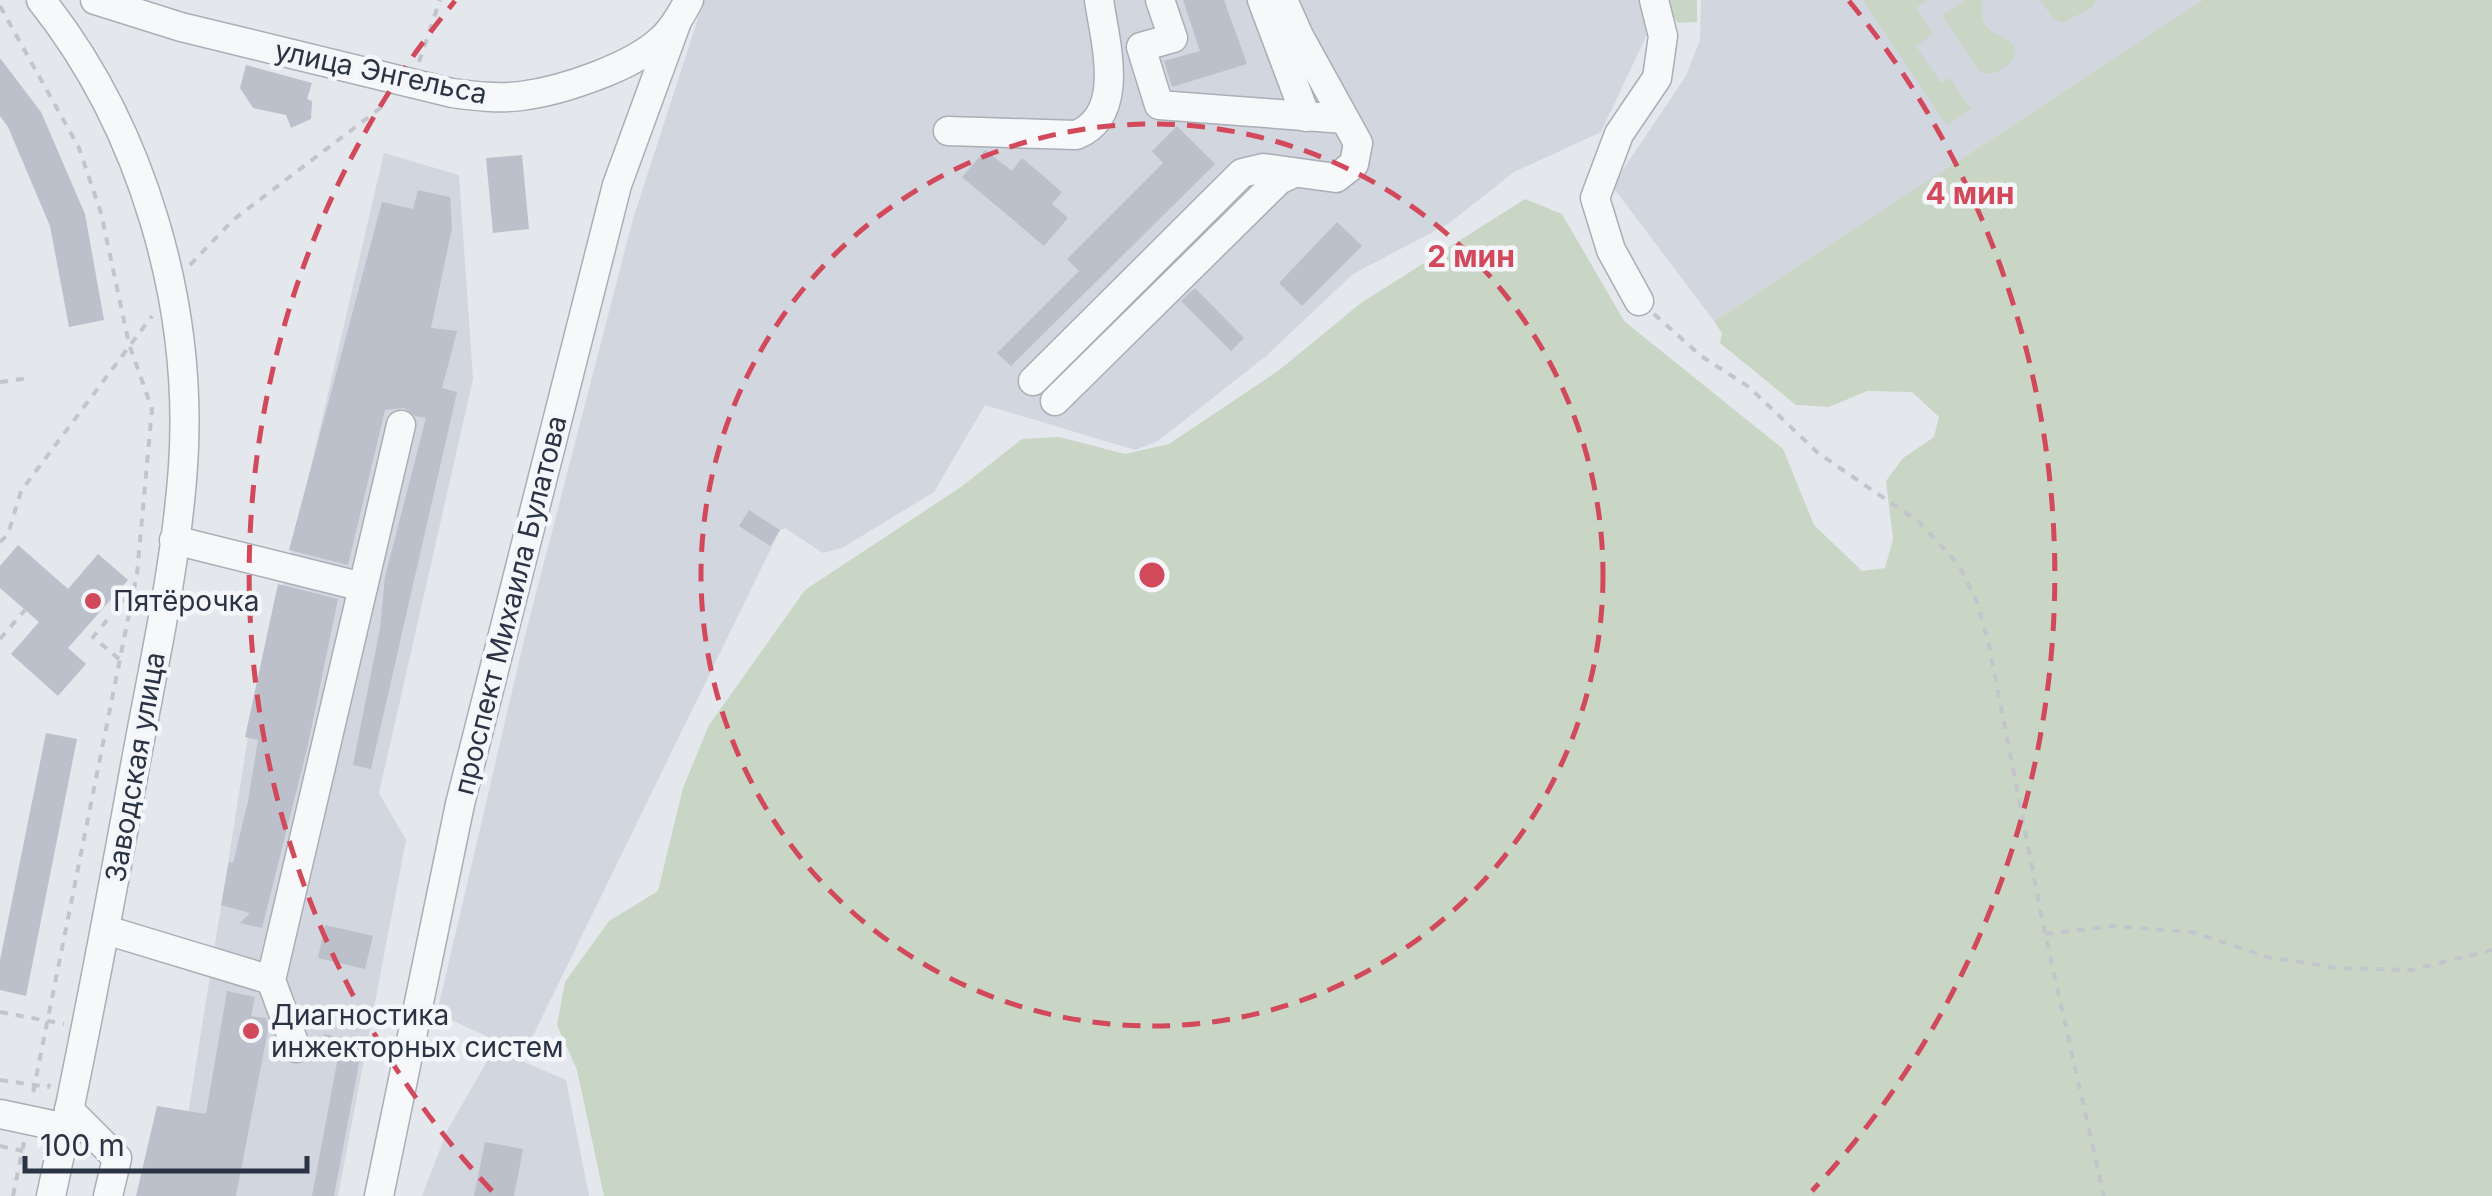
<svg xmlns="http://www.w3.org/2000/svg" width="2492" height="1196" font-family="Inter,sans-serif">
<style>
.built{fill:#d2d6de}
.green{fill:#c9d6c5}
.building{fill:#bbc0ca}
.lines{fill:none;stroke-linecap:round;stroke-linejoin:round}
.minor-casing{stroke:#a9aeb7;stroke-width:31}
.path{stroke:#c2c5cb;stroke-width:4;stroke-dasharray:8 8;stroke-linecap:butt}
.minor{stroke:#f7f8fa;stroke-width:28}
.ring{fill:none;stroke:#d1495b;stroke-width:5;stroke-dasharray:18 12}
.poi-dot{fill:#d1495b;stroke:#f4f6f9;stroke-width:4}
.labels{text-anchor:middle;stroke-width:9;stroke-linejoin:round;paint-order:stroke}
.street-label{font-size:28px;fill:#2b3445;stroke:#f4f6f9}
.poi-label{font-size:28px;fill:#2b3445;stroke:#f4f6f9;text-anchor:start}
.centre{fill:#d1495b;stroke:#f4f6f9;stroke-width:5}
.ring-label{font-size:30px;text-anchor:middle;font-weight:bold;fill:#d1495b;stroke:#f4f6f9;stroke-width:9;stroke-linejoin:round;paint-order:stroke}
</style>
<rect width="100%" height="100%" fill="#e4e7ec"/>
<g class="built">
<polygon points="704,0 1646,0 1651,26 1601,132 1514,172 1448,224 1353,274 1266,356 1158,441 1135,450 985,405 934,492 842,548 823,553 785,528 780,530 524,1054 437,1013 525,636 633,219"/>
<polygon points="1701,0 2203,0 1714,321 1612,186 1686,76 1700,40"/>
<polygon points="384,153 459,175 473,379 379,793 406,840 338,1196 175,1196 248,737"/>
<polygon points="494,1049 566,1080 589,1196 422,1196 447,1131"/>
</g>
<g class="green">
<polygon points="1670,0 1697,0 1697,22 1678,23 1672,14"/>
<polygon points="1863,0 1928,0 1916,8 1933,34 1916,46 1941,83 1950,78 1971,109 1947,125"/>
<path d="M1964 0H1982C1978 35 1997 29 2015 46L2014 58C2006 67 1993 78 1980 72L1942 15Z"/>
<polygon points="2040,0 2096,0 2092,7 2063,23 2052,17"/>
<polygon points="2203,0 2492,0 2492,1196 604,1196 577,1070 557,1025 565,982 609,921 658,891 683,788 709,725 805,590 961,487 1022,439 1059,437 1125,454 1169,444 1278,371 1361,303 1525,199 1562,214 1624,321 1783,449 1814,525 1862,571 1885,568 1893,539 1886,481 1903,458 1934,437 1939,417 1912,392 1867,391 1829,407 1796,405 1720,343 1722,333 1714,321"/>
</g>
<g class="building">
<polygon points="1183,0 1224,0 1247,64 1172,87 1164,61 1200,51"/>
<polygon points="0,58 41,112 85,214 104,320 69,327 50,226 8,127 0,116"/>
<polygon points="246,65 312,83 307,99 312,101 311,119 291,128 286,115 253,108 240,88"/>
<polygon points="1177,126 1215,164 1011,366 997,353 1079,271 1067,259 1163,163 1152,151"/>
<polygon points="985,150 1012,171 1022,158 1062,192 1052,204 1068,218 1044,246 962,177"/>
<polygon points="522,155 529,229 493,233 486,158"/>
<polygon points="418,190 450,197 452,228 431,328 457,331 442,388 457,392 371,769 353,765 380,628 385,577 426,418 415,416 404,408 385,410 348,565 289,550 382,202 413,209"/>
<polygon points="1337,222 1362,246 1302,306 1279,283"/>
<polygon points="1195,288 1244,338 1231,351 1181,301"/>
<polygon points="749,510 780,530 770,546 739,526"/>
<polygon points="18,545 68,589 98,554 128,580 68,648 86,664 58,696 11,654 39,622 0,588 0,566"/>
<polygon points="278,584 338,599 307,749 262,928 240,923 250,913 221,905 229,862 233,863 248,801 258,740 245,737"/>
<polygon points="46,733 77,739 26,996 0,990 0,960"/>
<polygon points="325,925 373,936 365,969 318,958"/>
<polygon points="227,991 255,997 251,1016 266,1018 269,1025 236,1196 136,1196 157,1106 206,1114"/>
<polygon points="324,1034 363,1042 334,1196 312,1196 338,1057 320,1053"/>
<polygon points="485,1142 523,1149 514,1196 474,1196"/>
</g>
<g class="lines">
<g class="minor-casing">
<g id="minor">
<path d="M41 0C143 128 194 305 183 467 176 567 153 667 135 766 109 910 82 1053 51 1196"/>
<path d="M95 0 181 27 452 93C475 96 498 99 521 96 561 91 634 67 663 38 674 28 682 13 689 0"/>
<polyline points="1160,0 1173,38 1141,47 1159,105 1344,119"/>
<polyline points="1262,0 1306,117"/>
<path d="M948 131 1076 135C1127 115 1105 42 1099 0"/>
<polyline points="1639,301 1611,250 1595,198 1619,134 1657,78 1663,36 1654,0"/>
<polyline points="1033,381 1242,173 1263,168 1336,178 1354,164 1358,143 1299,36 1283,0"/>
<polyline points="1055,401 1279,180 1294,173"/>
<polyline points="174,540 363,587"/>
<polyline points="106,930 271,980"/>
<polyline points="296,1048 271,980 401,425"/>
<polyline points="69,1110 117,1158 108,1196"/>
<polyline points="0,1114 66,1128"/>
<polyline points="379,1196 460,804 617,185 676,24"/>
</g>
</g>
<g class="path">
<polyline points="0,6 79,148 101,213 129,344 152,409 137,574 32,1098"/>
<polyline points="419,62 440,0"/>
<polyline points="190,265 233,220 387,103"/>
<polyline points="1654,314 1701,356 1749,387 1818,453 1919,522 1959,565 1977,602 1989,645 2045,934 2104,1196"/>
<polyline points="0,382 29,378"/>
<polyline points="0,542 8,534 21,491 152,316"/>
<polyline points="0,639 25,610"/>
<polyline points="119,659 93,637 132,590"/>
<polyline points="2045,934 2114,926 2192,932 2268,957 2337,968 2411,970 2492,950"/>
<polyline points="0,1012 64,1024"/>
<polyline points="0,1080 48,1087 50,1084"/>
<polyline points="0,1146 23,1151"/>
<polyline points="13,1196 24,1142"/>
</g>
<use href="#minor" class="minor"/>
</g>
<g class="ring">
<circle cx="1152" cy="575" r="451"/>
<path d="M492 1191A903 903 0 0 1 455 1M1849 1A903 903 0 0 1 1812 1191"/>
</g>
<g class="poi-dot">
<circle cx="93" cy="601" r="10"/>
<circle cx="251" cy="1031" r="10"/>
</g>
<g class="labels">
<g class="street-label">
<text transform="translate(381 72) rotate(12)" y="10">улица Энгельса</text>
<text transform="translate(510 605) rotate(-76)" y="10">проспект Михаила Булатова</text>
<text transform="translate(135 767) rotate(-80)" y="10">Заводская улица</text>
</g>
<g class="poi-label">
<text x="113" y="611">Пятёрочка</text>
<text x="271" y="1025">Диагностика<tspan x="271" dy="32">инжекторных систем</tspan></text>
</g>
</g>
<circle cx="1152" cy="575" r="15" class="centre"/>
<g class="ring-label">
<text x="1970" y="204">4 мин</text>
<text x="1471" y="267">2 мин</text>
</g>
<path d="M25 1156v15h282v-15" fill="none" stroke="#2b3445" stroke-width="5"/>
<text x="40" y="1156" font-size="30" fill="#2b3445" stroke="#f4f6f9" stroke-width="8" paint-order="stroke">100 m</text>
</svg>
